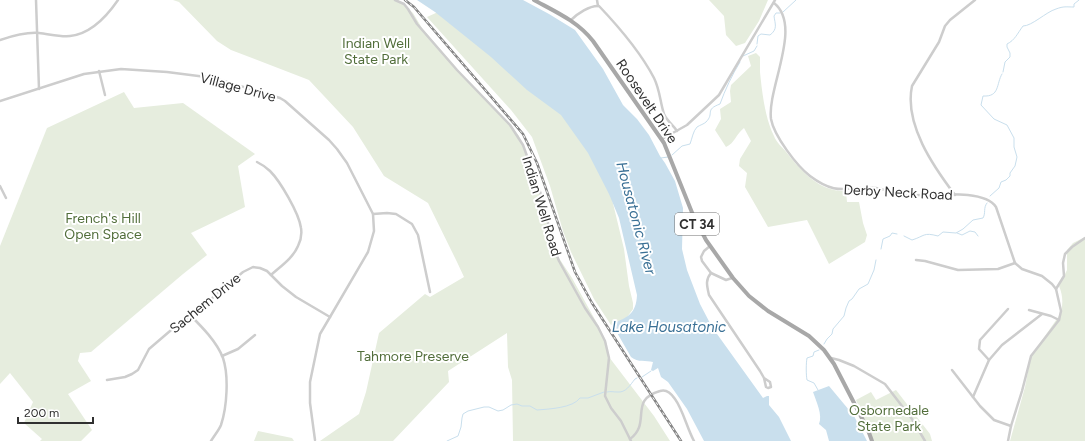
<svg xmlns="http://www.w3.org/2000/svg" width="1085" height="441" font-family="Figtree,sans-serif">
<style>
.green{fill:#e6edde}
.water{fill:#c9dfed}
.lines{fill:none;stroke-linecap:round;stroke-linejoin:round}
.stream{stroke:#c9dfed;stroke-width:1}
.street{stroke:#cdcdcd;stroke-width:2.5}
.primary{stroke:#a8a8a8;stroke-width:4}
.rail-casing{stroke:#858585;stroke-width:2.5}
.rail{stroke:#fff;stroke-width:1;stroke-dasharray:3;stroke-linecap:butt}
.labels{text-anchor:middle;stroke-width:4;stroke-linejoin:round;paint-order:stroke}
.shield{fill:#fff;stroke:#6e6e6e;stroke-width:1}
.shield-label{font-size:13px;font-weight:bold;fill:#303030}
.park-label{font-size:14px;fill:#526e3b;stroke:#fff}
.street-label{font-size:14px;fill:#303030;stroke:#fff}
.water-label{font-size:15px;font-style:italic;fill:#3a7095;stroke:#fff}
</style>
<rect width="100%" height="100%" fill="#fff"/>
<g class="green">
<polygon points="173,0 398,0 413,13 422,28 470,84 510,124 519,136 547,212 552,238 557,255 572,278 598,325 606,342 609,357 654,416 670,441 513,441 512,380 508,367 507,333 448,371 449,382 393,441 320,441 359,414 366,392 379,333 425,294 430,297 464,277 457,262 428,203 384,176 353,127 309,80 231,50 217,41 179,2"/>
<polygon points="709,0 768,0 759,21 745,43 736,46 726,35 724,16"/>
<polygon points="438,12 570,118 610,191 624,249 629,286 633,303 633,309 625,320 611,325 594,299 571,252 563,231 550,186 532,137 511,110 427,17"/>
<path d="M756 53 760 57C760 62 760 67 760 72 762 92 765 118 774 136 776 142 783 148 787 153 802 172 820 192 846 191L847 202H859L863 223 867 235 865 242 829 264 807 220 768 227 745 187 747 173 739 166 740 159 751 141 744 128C736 134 735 143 726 147L715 130 721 119 720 109 731 102 730 91 731 85 751 66 748 56Z"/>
<polygon points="124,92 134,108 183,103 255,154 238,166 245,207 191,233 207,255 183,274 91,352 80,353 78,361 91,381 68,394 92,430 81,441 40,441 42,439 24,423 33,402 10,373 0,384 0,246 47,128"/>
<path d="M1085 237V441H1010L1025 387 1031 356 1061 313C1063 304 1063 295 1059 286L1067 270V250L1073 243Z"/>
<polygon points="896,390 930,434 932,441 874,441 856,400 871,392 876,400"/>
<polygon points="258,431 292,438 294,441 254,441"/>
</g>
<g class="water">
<path d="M417 0H523L549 14 575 30 603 69 623 105 637 119 649 135 660 156 665 163 675 181 683 208 682 249 687 270 700 304 712 327 763 398 767 396H769V405L779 417 791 441H704L687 409 668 382 661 377 658 368 653 371 651 370 653 362C646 360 638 363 631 357L612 324C628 317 636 314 637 295L619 218 609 194 588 153 561 115 527 90 491 57 435 12Z"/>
<path d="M829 386 854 416 867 441H829L826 430 819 424C823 415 816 401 813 392Z"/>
</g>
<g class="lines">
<g class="stream">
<polyline points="783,12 796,0"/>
<path d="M757 44 758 36 761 34 770 35C778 29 775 24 774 16L776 13H780"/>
<polyline points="743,56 754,51 757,46"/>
<path d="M1003 72 1005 62 1010 57V53L1007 47V44C1015 40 1017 34 1023 26 1032 26 1046 12 1056 9 1064 6 1066 7 1074 7V4L1079 0"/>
<path d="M672 155 682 146 690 144C692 139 693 131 697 127 700 125 704 124 706 122 715 113 704 110 720 104 725 90 732 75 740 62"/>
<polyline points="661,158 668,157"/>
<path d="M990 196 999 188 1001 182 1006 180 1010 176V173L1015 166 1017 157 1014 147V138L1007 125 994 119 981 105 983 96C1000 97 996 84 1002 74"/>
<polyline points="957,233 962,235 970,231 975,232 978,236"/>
<path d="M904 236 912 240C925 236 923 232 938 236L943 232 956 233 963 229 973 220 983 218C986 213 983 208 987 203"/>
<polyline points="881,249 883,239 890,236 892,233 897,234"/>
<polyline points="824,344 827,339 832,334 833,329 844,316 846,308 849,301 852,299 859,289 868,284 874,270 876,260"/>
<polyline points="642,377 651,371"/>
<path d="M818 390 814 383 807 380C806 375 806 363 807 358L813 356 814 352 819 350"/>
<path d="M607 392C611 391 613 392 617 392 626 393 630 385 635 379L637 378"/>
<path d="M447 441 458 436 461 427 462 418 463 414 468 411 484 407H489L498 411 503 410 511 405 517 404 522 406H530L537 410C549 409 573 408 580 398H588L604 392"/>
</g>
<g class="street">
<polyline points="36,0 39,89"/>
<polyline points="395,0 404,4 408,9 417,24 457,70 510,125 523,145 543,200 553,246 559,261 585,308 598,327 605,341 609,358 605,396 611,408 621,421 631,441"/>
<polyline points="597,0 598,6"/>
<path d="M774 3C803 26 767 88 771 119 774 136 797 166 810 176 838 197 846 186 876 188 886 189 893 194 903 195 925 197 983 187 996 207L1015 263 1022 269 1042 276 1052 284 1056 289 1061 311 1059 320 1031 356 1022 391 1011 426 1008 441"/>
<path d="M571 20C577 14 590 5 599 6 618 26 641 53 654 78 660 90 660 102 664 114 667 121 673 125 677 131"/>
<path d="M0 40C12 36 27 32 39 33 49 34 60 37 70 36 90 34 107 16 118 0"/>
<polyline points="99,71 105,95"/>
<polyline points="0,101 84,74 121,69 167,72 214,78 280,98 285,101 329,140 337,149 347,163 373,214 374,231 368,252 330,317 320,334 310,382 310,403 315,440"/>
<polyline points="662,139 687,125 719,95 775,0"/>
<path d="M257 162C261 164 266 167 270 171 280 181 299 213 301 228 302 234 301 240 298 246 293 258 281 266 271 275"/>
<polyline points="0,186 6,198"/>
<path d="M955 195C933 166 904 124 912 86L939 42 945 26 950 20 975 0"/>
<polyline points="373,214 387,213 396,214 412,224 418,235 430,292"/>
<polyline points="710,246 704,251 701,257 702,261 711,273"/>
<polyline points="916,260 925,261 958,270 998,269 1015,263"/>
<path d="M732 278 726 280 711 273C705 280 707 286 709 295L760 371 764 378 766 387 768 388 771 387 770 382 764 378"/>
<polyline points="1056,289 1064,276 1063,263 1065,254 1072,247 1085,238"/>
<polyline points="1029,310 1051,316 1059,320"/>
<path d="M191 316C202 327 217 342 223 358 229 376 227 407 221 425 219 430 214 436 211 441"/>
<polyline points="222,356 238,349 255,335"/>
<polyline points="831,358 839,360 854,366 885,384 912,419 925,441"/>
<polyline points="989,360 979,349 980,340 1008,309"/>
<polyline points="952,370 980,406 994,420 1011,426"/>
<polyline points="107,380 125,377 132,374 138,370 149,349 177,325 191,316 243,272 253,267 260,268 267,271 282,286 296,297 330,317"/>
<polyline points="973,397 989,360 1002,345 1042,314"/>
<path d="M630 439C652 423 628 400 660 391 666 389 671 393 675 399 683 410 687 428 694 441"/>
</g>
<path class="primary" d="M534 0C556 12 577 21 593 41L664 143 693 215 706 240 733 278 749 296 768 311 809 336 824 350 834 364 868 430 872 441"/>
<g class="rail-casing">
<polyline id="rail" points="405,0 414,7 523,134 537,163 575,272 592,303 681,441"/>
</g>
<use href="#rail" class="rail"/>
</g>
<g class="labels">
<rect class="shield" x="675" y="213" width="44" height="22" rx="3"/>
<g class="shield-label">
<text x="697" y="229">CT 34</text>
</g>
<g class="park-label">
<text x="376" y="48">Indian Well<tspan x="376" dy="16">State Park</tspan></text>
<text x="103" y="223">French's Hill<tspan x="103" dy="16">Open Space</tspan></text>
<text x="413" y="361">Tahmore Preserve</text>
<text x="889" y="415">Osbornedale<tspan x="889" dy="16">State Park</tspan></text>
</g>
<g class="street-label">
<text transform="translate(238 87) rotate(15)" y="5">Village Drive</text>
<text transform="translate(647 101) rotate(56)" y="5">Roosevelt Drive</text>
<text transform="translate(898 192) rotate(3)" y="5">Derby Neck Road</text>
<text transform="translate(542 206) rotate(73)" y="5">Indian Well Road</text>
<text transform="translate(205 303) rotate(-39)" y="5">Sachem Drive</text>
</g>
<g class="water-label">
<text transform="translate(636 218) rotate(75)" y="5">Housatonic River</text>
<text x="669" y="332">Lake Housatonic</text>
</g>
</g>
<path d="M18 417v6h75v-6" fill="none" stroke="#303030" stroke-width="2"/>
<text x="24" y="417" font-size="12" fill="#303030" stroke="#ffffff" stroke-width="3" paint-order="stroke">200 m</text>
</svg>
